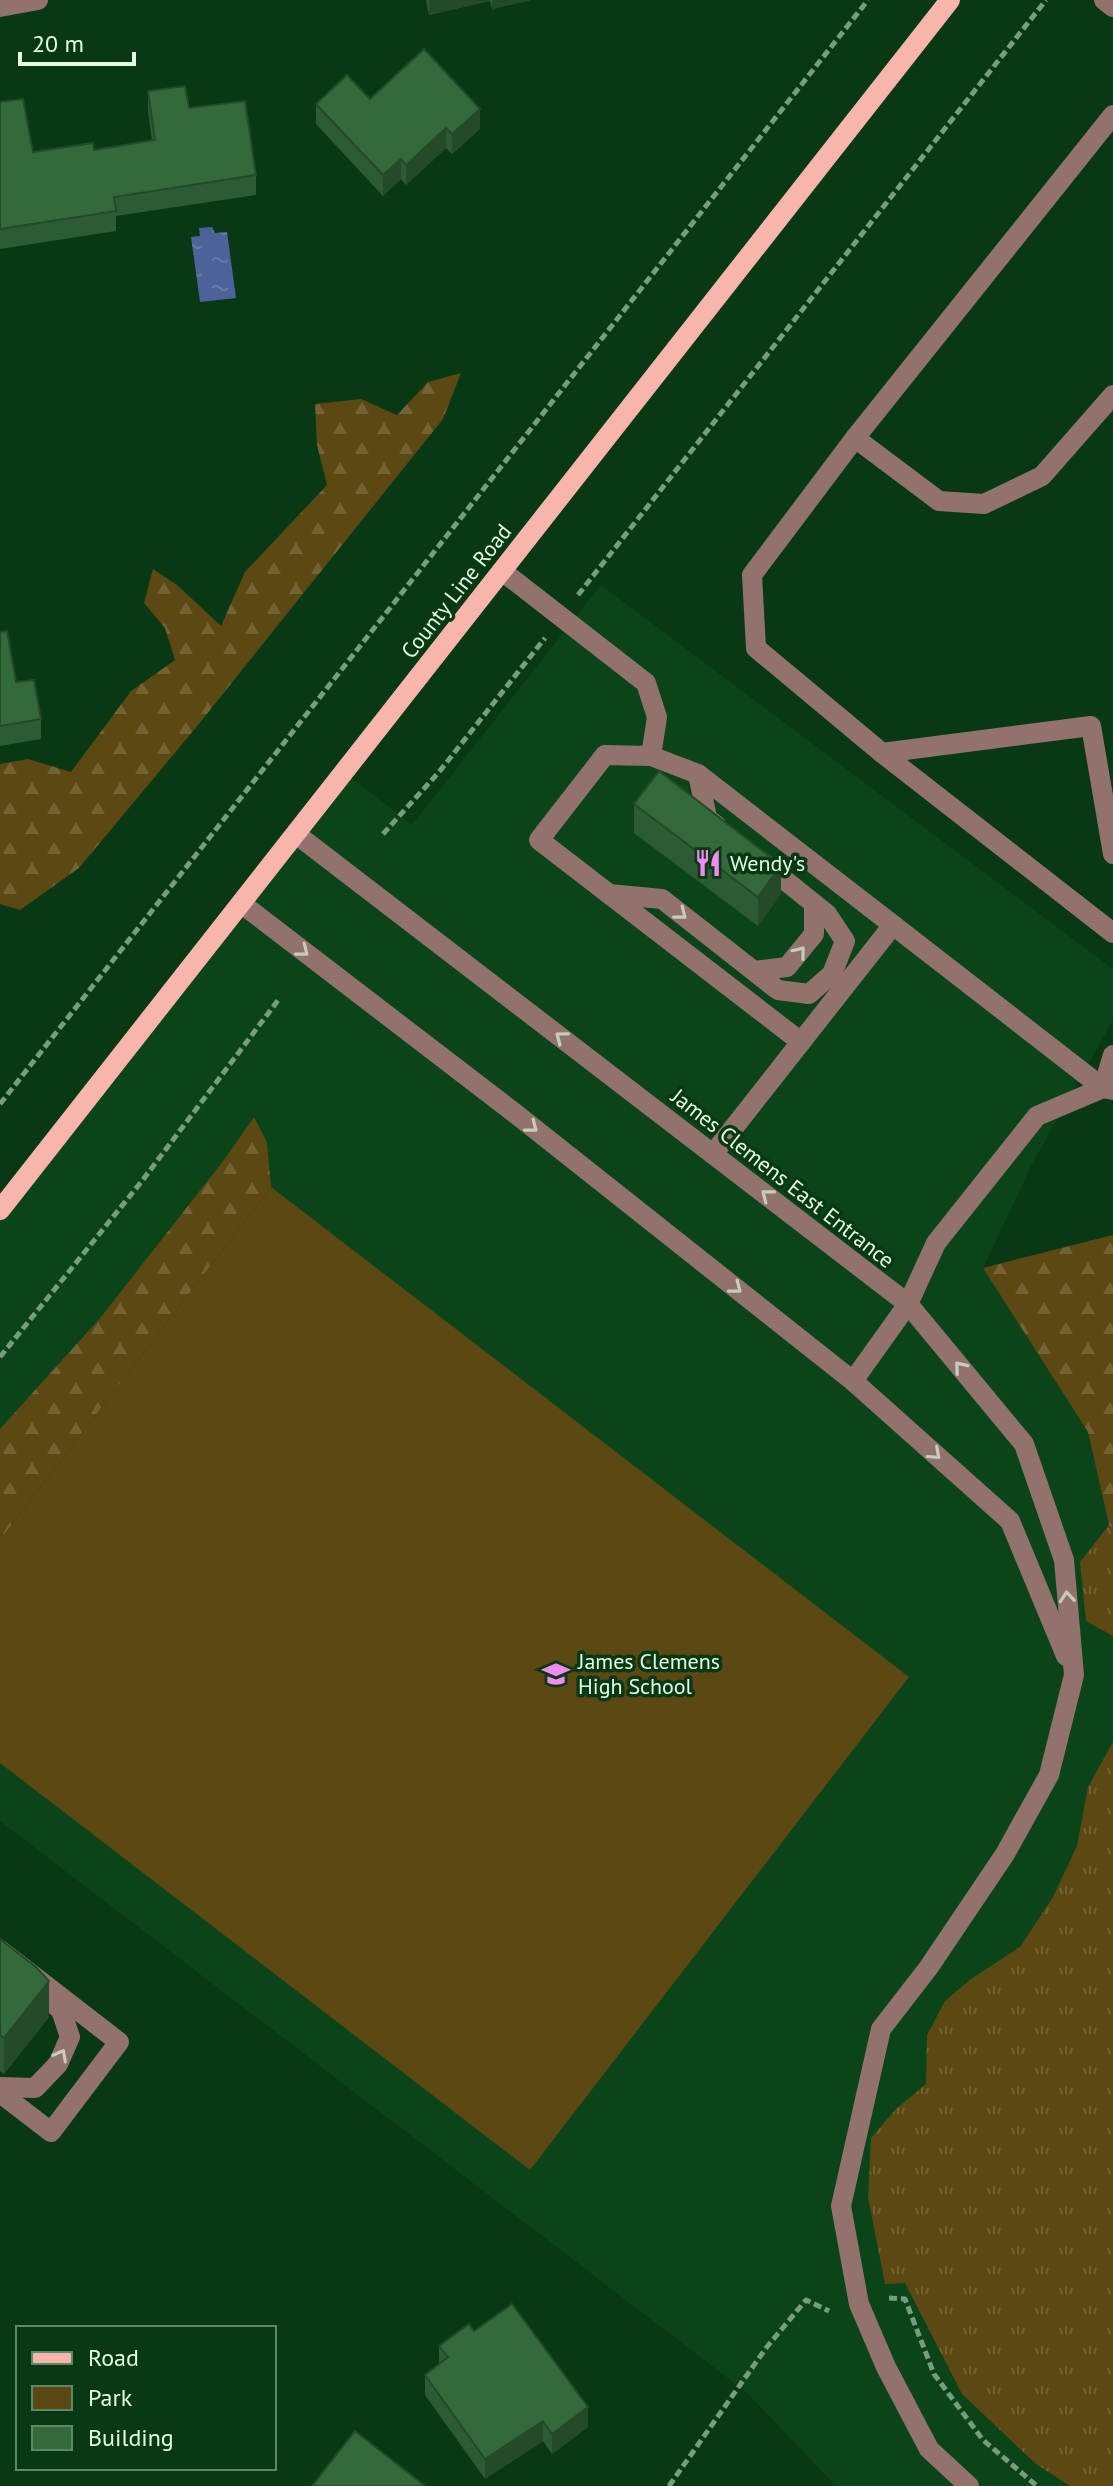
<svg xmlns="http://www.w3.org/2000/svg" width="1113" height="2486" font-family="'PT Sans',sans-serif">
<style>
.built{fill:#0c441a}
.grass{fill:url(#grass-tufts)}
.forest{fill:url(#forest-firs)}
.park{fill:#5c4812}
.water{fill:url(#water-ripples)}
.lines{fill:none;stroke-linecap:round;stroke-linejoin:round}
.path{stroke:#779c7e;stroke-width:5;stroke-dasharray:8 4;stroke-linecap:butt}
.minor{stroke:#92726d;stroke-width:20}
.major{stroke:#f7b5ac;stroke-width:20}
.wall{fill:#2c5b34}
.shaded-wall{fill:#244a2a}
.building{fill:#336a3c;stroke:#244a2a;stroke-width:2}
.oneway{stroke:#c7ccbc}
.labels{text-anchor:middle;stroke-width:7;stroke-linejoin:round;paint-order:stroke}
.street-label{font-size:22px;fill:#e4fde6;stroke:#083914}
.poi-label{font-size:22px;fill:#e4fde6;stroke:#083914;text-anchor:start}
</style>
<defs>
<pattern id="grass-tufts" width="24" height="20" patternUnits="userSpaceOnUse" patternTransform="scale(2)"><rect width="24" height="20" fill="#5c4812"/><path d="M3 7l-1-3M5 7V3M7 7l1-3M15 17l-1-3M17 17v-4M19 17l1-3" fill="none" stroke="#736334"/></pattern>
<pattern id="forest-firs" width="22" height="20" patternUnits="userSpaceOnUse" patternTransform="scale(2)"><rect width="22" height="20" fill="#5c4812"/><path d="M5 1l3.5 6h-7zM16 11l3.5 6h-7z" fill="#736334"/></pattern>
<pattern id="water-ripples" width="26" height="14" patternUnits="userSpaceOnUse" patternTransform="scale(2)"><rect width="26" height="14" fill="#4e629a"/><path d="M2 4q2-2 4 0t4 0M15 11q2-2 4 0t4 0" fill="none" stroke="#6779a8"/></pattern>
</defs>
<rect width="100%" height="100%" fill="#083914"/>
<polygon class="built" points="601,585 1113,969 1113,1020 1032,1164 983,1268 1088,1432 1109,1524 1113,1528 1113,2486 836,2486 746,2392 0,1821 0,1210 345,773 412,825"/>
<g class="grass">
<polygon points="1109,1525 1113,1528 1113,1636 1086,1621 1080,1562"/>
<polygon points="1113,1742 1113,2486 1070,2486 1036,2464 962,2394 905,2283 885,2284 868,2197 871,2138 895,2110 926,2084 927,2035 945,2001 971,1979 1020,1947 1053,1897 1077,1846 1088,1787"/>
</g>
<g class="forest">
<polygon points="461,373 443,419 198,725 79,868 20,910 0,904 0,764 28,759 71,772 131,691 175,660 165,628 144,603 153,569 177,585 221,626 245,572 327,485 317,445 315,404 361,399 397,415 428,382"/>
<polygon points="254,1117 267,1142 271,1187 0,1540 0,1429 101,1317 224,1160"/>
<polygon points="1113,1235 1113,1528 1109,1525 1088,1432 983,1268"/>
</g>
<polygon class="park" points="271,1187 909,1677 530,2170 0,1763 0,1540"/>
<polygon class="water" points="212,227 215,233 227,232 236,298 200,302 191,237 200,236 199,228"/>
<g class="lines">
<g class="path">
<polyline points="578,595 1046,0"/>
<polyline points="383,834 439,772 545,638"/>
<polyline points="0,1104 868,0"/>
<polyline points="0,1357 142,1181 279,999"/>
<polyline points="889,2298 905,2299 934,2374 983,2440 1037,2486"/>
<polyline points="669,2486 766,2348 806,2300 829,2311"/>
</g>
<g class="minor">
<polyline points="1104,0 1113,7"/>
<polyline points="0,7 38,0"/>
<polyline points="1113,115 855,438 752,575 756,648 882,753 1113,933"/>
<polyline points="855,438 939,501 984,504 1042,476 1113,395"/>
<polyline points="502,571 646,683 657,717 651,756"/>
<polyline points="882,753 1091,726 1113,854"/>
<polygon points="605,755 651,756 698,774 893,925 801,1042 539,840"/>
<polyline points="698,774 707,818 717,826"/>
<polyline points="296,834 908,1304 1024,1444 1064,1560 1074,1675 1049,1775 1005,1854 929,1967 881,2029 841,2206 859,2304 886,2367 929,2449 969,2486"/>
<polyline points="609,894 662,899 778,990 809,994 832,974 845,941 827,914 761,861"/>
<polyline points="242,904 512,1111 853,1381 1010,1521 1066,1656"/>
<polyline points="754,971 787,967 814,934 814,904"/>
<polyline points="1113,1090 1103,1088 1113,1055"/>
<polyline points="713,1154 801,1042"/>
<polyline points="853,1381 908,1304 936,1243 1037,1116 1103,1088 893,925"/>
<polyline points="0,1950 119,2042 51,2132 0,2093"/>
<polyline points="0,2087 35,2088 58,2064 70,2037 61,2010 48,1999"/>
</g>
<polyline class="major" points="0,1210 950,0"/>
</g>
<g class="wall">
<polygon points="426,0 531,0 492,9 490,1 429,15"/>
<polygon points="148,91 189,108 256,175 256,195 116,216 116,231 0,249 0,102 33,152 94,150 152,141 148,111"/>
<polygon points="370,99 480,129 452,154 446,148 406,185 401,179 383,196 316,124 316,104"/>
<polygon points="0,632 16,682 41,719 41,739 0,746"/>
<polygon points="634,804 781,894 758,926 634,833"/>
<polygon points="0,1939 49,2017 4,2074 0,2071"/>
<polygon points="474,2331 588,2427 552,2454 543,2441 485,2479 425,2395 425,2375 439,2364 439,2346"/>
</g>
<g class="shaded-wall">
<polygon points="429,0 490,0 490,1 429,15"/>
<polygon points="492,0 531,0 492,9"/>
<polygon points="480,109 480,129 452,154 452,134"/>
<polygon points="446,128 446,148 406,185 406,165"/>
<polygon points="401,159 401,179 383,196 383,175"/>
<polygon points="781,865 781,894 758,926 758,897"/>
<polygon points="49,1981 49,2017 4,2074 4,2038"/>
<polygon points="588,2407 588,2427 552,2454 552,2434"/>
<polygon points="543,2421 543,2441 485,2479 485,2459"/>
</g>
<g class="building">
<polygon points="424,49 480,109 452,134 446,128 406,165 401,159 383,175 316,104 347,75 370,99"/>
<polygon points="185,86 189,108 245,101 256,175 114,197 116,211 0,229 0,102 23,99 33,152 93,143 94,150 155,140 148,91"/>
<polygon points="7,631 16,682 34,680 41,719 0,726 0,632"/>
<polygon points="659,771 781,865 758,897 634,804"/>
<polygon points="0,1939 36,1967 49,1981 4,2038 0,2035"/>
<polygon points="512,2304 588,2407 552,2434 543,2421 485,2459 425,2375 448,2357 439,2346 469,2324 474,2331"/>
<polygon points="355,2431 425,2486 312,2486"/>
</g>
<defs><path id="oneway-chevron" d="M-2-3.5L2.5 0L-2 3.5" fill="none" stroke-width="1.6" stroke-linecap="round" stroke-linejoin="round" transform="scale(2)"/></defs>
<g class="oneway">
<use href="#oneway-chevron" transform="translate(681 914) rotate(38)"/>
<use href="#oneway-chevron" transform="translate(303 951) rotate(38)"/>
<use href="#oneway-chevron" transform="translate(800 952) rotate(-51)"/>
<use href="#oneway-chevron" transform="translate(561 1037) rotate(-143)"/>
<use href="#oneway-chevron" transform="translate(532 1127) rotate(38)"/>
<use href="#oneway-chevron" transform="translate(767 1195) rotate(-142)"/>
<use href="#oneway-chevron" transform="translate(736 1288) rotate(38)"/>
<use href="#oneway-chevron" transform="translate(960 1367) rotate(-130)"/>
<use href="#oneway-chevron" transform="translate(935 1454) rotate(42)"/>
<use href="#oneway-chevron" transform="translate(1067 1597) rotate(-95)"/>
<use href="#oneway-chevron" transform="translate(61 2055) rotate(-62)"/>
</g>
<defs>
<g id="restaurant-bare" transform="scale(2.16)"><path d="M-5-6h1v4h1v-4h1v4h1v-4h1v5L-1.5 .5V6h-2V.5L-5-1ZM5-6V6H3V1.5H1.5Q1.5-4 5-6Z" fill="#f38af2" stroke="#083914" stroke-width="2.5" paint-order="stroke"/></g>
<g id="school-bare" transform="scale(2.16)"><path d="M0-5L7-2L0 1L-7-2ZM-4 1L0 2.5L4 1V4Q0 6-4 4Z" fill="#f38af2" stroke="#083914" stroke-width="2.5" paint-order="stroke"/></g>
</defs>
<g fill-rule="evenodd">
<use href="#restaurant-bare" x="708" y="863"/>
<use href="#school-bare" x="556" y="1674"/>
</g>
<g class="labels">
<g class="street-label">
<text transform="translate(456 591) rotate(-52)" y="8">County Line Road</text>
<text transform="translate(783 1178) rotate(38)" y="8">James Clemens East Entrance</text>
</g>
<g class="poi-label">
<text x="730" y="871">Wendy's</text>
<text x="578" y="1669">James Clemens<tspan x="578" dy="25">High School</tspan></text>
</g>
</g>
<rect x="16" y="2326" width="260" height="144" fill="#083914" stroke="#608768" stroke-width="2"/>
<rect x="32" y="2352" width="40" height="12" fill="#f7b5ac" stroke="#608768" stroke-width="2"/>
<text x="88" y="2366" font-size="24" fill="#e4fde6">Road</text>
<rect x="32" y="2386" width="40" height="24" fill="#5c4812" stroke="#608768" stroke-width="2"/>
<text x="88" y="2406" font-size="24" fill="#e4fde6">Park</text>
<rect x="32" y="2426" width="40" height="24" fill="#336a3c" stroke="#608768" stroke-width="2"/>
<text x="88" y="2446" font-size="24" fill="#e4fde6">Building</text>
<path d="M20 52v12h114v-12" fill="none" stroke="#e4fde6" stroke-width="4"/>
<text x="32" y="52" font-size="24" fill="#e4fde6" stroke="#083914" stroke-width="6" paint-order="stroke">20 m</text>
</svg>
